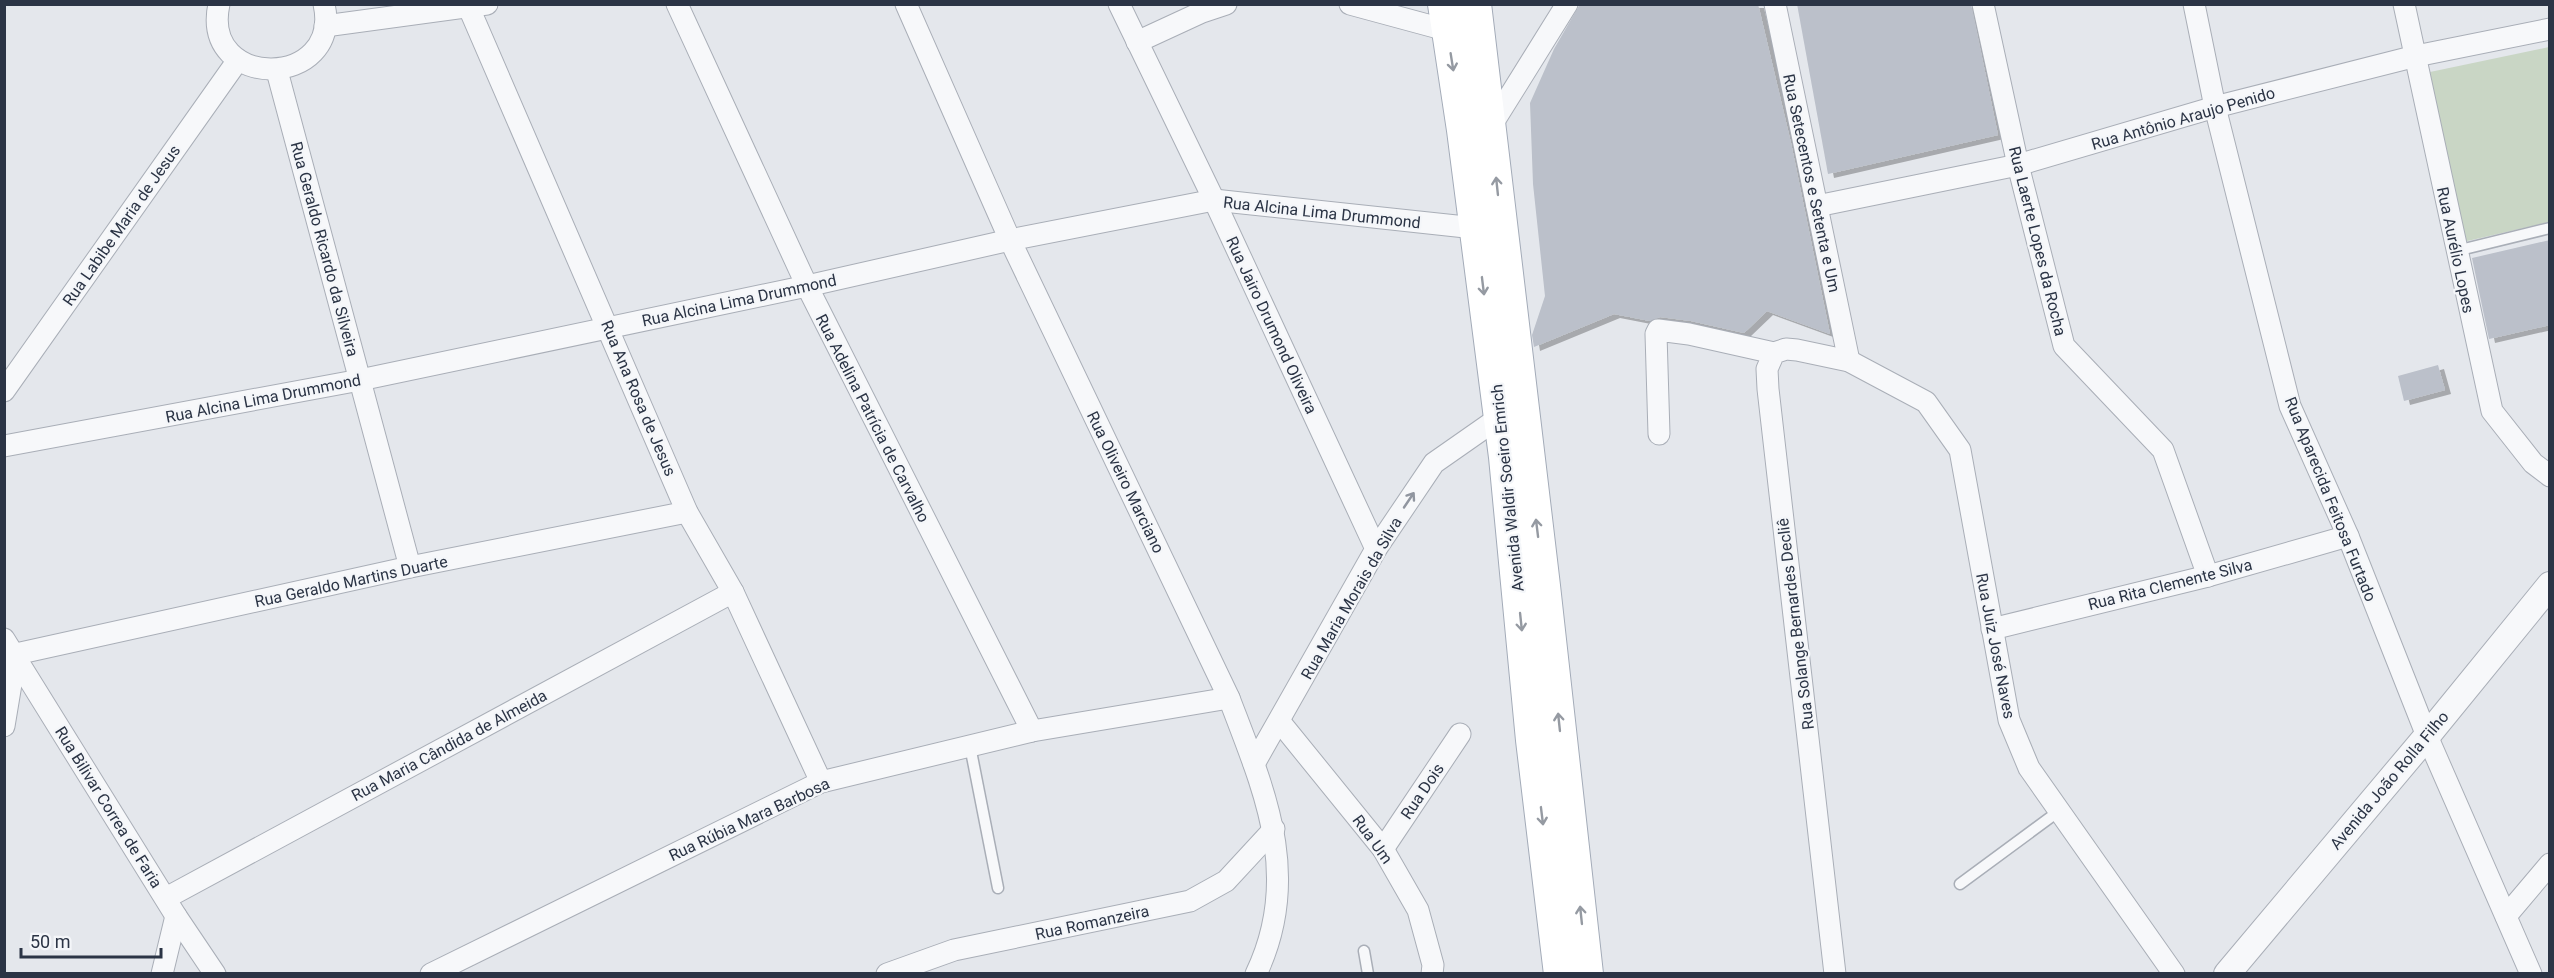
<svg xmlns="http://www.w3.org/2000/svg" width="2554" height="978" font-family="Roboto,sans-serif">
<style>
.green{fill:#c9d6c5}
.building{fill:#bbc0ca;filter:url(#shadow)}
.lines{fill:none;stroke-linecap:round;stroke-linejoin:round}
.service-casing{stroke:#a9aeb7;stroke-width:13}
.minor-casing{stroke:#a9aeb7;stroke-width:23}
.tertiary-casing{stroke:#a9aeb7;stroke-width:28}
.primary-casing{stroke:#a3abb8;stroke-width:34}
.service{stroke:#f7f8fa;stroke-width:10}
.minor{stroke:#f7f8fa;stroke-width:21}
.tertiary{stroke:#f7f8fa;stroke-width:26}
.primary{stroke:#fff;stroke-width:32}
.oneway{stroke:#959aa2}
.oneway2{stroke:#9196a0}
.labels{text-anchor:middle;stroke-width:4.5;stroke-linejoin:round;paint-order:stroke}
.street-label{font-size:16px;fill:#2b3445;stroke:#f4f6f9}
</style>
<defs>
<filter id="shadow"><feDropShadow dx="6" dy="4" stdDeviation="0" flood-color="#0004"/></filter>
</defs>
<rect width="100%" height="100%" fill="#e4e7ec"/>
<polygon class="green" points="2549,47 2549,222 2463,242 2430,72"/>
<g class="building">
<polygon points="1580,4 1758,4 1791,143 1830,334 1767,311 1744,333 1691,321 1660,317 1650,321 1614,314 1534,347 1532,335 1545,296 1533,184 1530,103 1554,49"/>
<polygon points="1797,4 1971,4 1998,135 1828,174"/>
<polygon points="2550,240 2550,325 2489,339 2472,258"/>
<polygon points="2438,365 2445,390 2404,401 2398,376"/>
</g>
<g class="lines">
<g class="service-casing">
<g id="service">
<polyline points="2456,251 2550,228"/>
<polyline points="970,746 998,888"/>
<polyline points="1960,884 2059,811"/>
<polyline points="1364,951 1368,974"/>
</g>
</g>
<g class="minor-casing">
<g id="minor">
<path d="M219 4C200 92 343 89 324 4"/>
<polyline points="677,4 807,286 1032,731"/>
<path d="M906 4 1010 240 1229 698C1264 790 1303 876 1256 974"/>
<polyline points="1119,4 1214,200 1376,549"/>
<polyline points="1350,4 1446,30"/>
<polyline points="1775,4 1849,361"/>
<polyline points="1983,4 2018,165 2064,346 2163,450 2208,576"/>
<polyline points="2194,4 2215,107 2290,406 2348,536 2427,736 2531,974"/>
<polyline points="2404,4 2492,411 2533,463 2550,476"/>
<polyline points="469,8 687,512 733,592 821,782"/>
<polyline points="325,26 487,4"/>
<polyline points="1137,42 1202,12 1226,4"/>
<polyline points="277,71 410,567"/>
<polyline points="1491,126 1567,4"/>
<polyline points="1817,206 2018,165 2215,107 2416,56 2550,29"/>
<polyline points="4,391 238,60"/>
<polyline points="1659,434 1656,334 1658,330 1689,334 1774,353"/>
<polyline points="4,446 360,380 807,286 1010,240 1214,200 1475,228"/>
<polyline points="1992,629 2208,576 2348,536"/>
<polyline points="4,639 176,916 215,974"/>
<polyline points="1280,722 1383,849 1418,910 1433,965 1432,974"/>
<polyline points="4,726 16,654 410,567 687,512"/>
<polyline points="1254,764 1376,549 1434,463 1507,412"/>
<polyline points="1383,849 1460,734"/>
<polyline points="166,898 733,592"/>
<polyline points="2506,916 2550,864"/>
<polyline points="162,974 176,916"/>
<polyline points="431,974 821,782 1032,731 1229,698"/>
<polyline points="887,974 954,950 1190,901 1226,881 1274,829"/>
<polyline points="1835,974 1768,389 1767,369 1774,353 1786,349 1797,350 1849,361 1926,402 1960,450 2009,720 2029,768 2174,974"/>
</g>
</g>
<g class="tertiary-casing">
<polyline id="tertiary" points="2227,974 2427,736 2550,585"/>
</g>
<g class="primary-casing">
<g id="primary">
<polyline points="1444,4 1463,130 1505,457 1532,740 1560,974"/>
<polyline points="1475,4 1544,586 1587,974"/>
</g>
</g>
<use href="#service" class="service"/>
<use href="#minor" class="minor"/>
<use href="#tertiary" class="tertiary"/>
<use href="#primary" class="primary"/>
</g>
<defs><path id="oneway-shaft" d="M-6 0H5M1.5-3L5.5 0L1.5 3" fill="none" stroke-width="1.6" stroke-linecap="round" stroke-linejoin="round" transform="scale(1.5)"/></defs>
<g class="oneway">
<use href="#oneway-shaft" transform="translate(1452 62) rotate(81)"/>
<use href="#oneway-shaft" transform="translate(1497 186) rotate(-96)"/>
<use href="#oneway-shaft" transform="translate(1483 286) rotate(83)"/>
<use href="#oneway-shaft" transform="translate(1537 528) rotate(-97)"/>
<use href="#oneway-shaft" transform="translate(1521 622) rotate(84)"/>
<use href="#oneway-shaft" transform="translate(1559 722) rotate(-96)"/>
<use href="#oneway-shaft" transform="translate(1542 816) rotate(83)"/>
<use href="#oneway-shaft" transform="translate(1581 915) rotate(-96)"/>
</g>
<use class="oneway2" href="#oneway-shaft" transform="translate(1409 500) rotate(-56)"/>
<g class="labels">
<g class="street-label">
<text transform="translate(2183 118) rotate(-16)" y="6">Rua Antônio Araujo Penido</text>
<text transform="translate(1812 183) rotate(78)" y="6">Rua Setecentos e Setenta e Um</text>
<text transform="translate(1322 212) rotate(6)" y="6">Rua Alcina Lima Drummond</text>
<text transform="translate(121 225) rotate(-55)" y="6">Rua Labibe Maria de Jesus</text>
<text transform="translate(2038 241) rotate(76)" y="6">Rua Laerte Lopes da Rocha</text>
<text transform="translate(325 249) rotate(75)" y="6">Rua Geraldo Ricardo da Silveira</text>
<text transform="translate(2456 250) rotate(78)" y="6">Rua Aurélio Lopes</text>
<text transform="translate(739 300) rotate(-12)" y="6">Rua Alcina Lima Drummond</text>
<text transform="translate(1272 325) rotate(65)" y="6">Rua Jairo Drumond Oliveira</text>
<text transform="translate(263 398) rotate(-11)" y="6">Rua Alcina Lima Drummond</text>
<text transform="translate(639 398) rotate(67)" y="6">Rua Ana Rosa de Jesus</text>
<text transform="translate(873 418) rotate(63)" y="6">Rua Adelina Patrícia de Carvalho</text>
<text transform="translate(1126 482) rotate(64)" y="6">Rua Oliveiro Marciano</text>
<text transform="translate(1507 488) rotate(-96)" y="6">Avenida Waldir Soeiro Emrich</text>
<text transform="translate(2331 499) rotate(68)" y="6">Rua Aparecida Feitosa Furtado</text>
<text transform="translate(351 581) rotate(-12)" y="6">Rua Geraldo Martins Duarte</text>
<text transform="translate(2170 584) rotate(-14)" y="6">Rua Rita Clemente Silva</text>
<text transform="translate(1351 598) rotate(-60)" y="6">Rua Maria Morais da Silva</text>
<text transform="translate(1795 624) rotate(-97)" y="6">Rua Solange Bernardes Decliê</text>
<text transform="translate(1996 646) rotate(79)" y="6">Rua Juiz José Naves</text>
<text transform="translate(449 745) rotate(-28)" y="6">Rua Maria Cândida de Almeida</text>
<text transform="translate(2389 780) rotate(-50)" y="6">Avenida João Rolla Filho</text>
<text transform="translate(1422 791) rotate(-56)" y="6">Rua Dois</text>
<text transform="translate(109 807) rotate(58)" y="6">Rua Bilivar Correa de Faria</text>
<text transform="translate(749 819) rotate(-25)" y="6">Rua Rúbia Mara Barbosa</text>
<text transform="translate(1373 839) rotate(54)" y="6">Rua Um</text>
<text transform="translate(1092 922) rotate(-12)" y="6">Rua Romanzeira</text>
</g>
</g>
<rect width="2554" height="978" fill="none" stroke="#2b3445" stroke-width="12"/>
<path d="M21 948v9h140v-9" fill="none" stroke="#2b3445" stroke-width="3"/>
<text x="30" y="948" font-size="18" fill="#2b3445" stroke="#f4f6f9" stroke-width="4.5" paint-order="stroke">50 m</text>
</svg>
